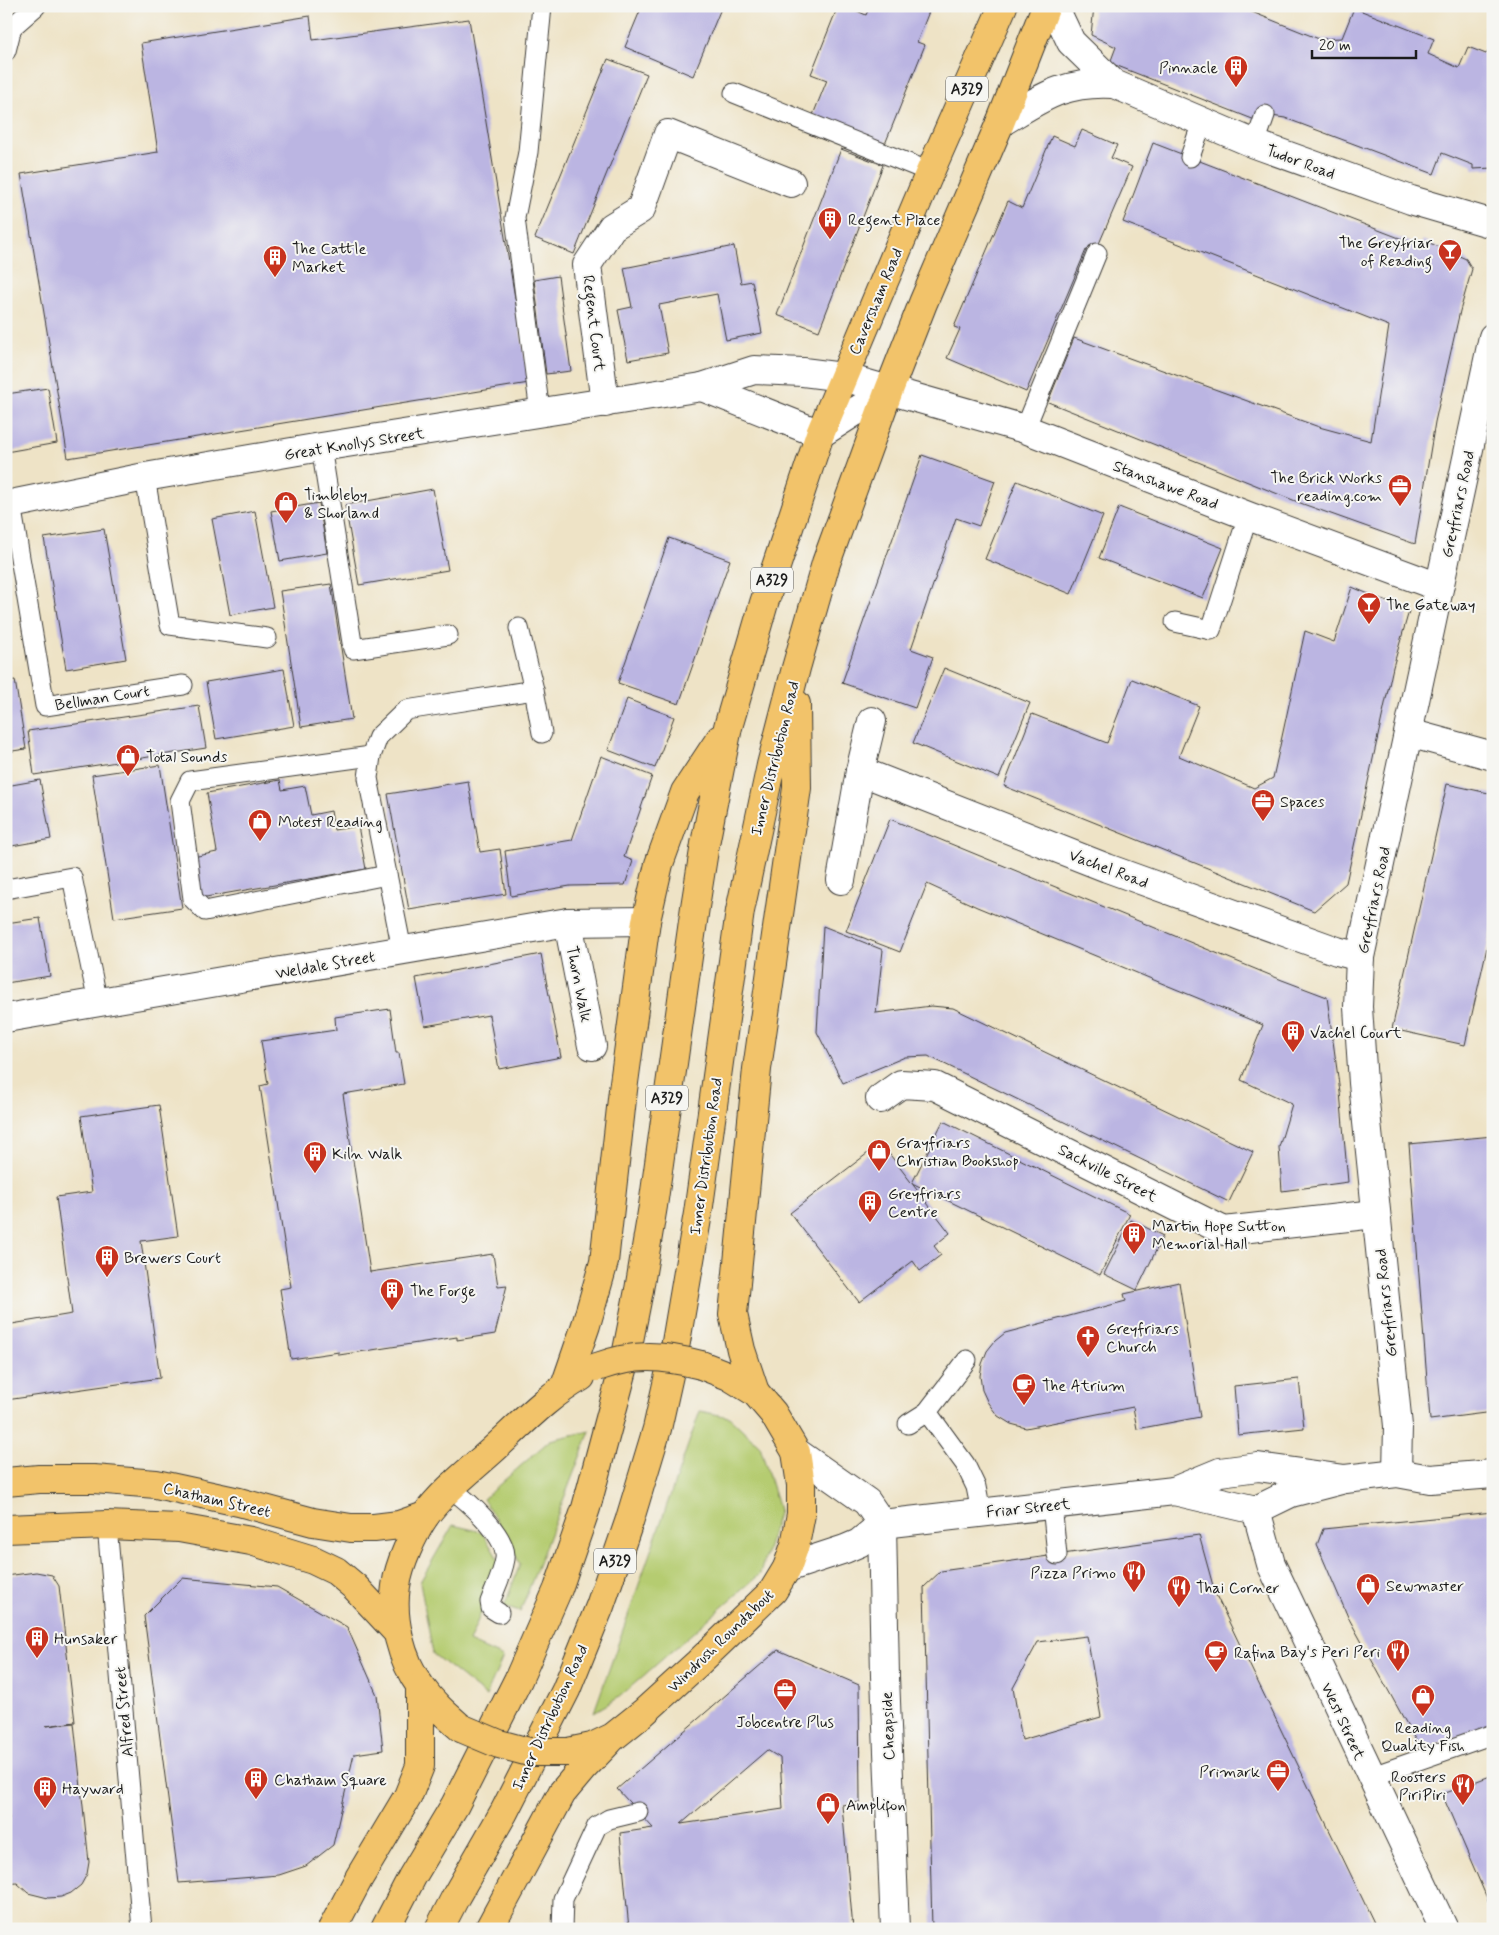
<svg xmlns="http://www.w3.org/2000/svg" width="1499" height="1935" font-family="Mynerve,sans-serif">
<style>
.green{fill:#b5cc71;stroke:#687446}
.building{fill:#bbb5e2;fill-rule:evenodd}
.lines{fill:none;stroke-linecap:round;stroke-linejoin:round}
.service-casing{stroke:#3c3a36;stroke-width:21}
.minor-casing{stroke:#3c3a36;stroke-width:30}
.tertiary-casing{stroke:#3c3a36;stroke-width:30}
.primary-casing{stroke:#3c3a36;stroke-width:30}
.service{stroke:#fff;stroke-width:19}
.minor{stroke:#fff;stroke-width:28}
.tertiary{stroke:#fff;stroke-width:28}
.primary{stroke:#f2c36a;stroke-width:28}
.primary-bridge-casing{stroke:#3c3a36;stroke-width:30;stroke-linecap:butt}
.primary-bridge{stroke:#f2c36a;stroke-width:28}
.labels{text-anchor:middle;stroke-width:4;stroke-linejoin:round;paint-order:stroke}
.shield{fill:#f6f6f2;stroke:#5d5d5c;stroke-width:1}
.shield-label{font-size:15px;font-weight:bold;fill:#1c1c1c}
.poi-label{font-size:16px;fill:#1c1c1c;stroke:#f6f6f2;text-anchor:start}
.street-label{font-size:16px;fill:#1c1c1c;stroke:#f6f6f2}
</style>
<rect width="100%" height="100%" fill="#f6f6f2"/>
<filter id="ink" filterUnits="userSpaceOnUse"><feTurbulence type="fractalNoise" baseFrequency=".02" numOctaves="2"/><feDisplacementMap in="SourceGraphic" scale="10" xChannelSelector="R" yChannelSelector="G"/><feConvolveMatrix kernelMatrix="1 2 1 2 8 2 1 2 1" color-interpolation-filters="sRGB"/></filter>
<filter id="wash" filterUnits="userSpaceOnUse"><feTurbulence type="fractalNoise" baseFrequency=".0096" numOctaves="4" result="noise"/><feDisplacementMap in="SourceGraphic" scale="20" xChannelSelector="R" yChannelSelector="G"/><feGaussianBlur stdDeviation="1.12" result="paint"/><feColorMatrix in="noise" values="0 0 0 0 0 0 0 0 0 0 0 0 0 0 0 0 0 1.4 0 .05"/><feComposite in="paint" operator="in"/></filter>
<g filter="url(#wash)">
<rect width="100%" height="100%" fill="#eee3c6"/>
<g class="green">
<polygon points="700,1411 729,1417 760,1446 779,1510 760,1574 618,1698 594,1712"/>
<polygon points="590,1431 520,1612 504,1607 520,1564 506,1536 483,1499 550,1440"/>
<polygon points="453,1525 482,1532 501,1564 469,1642 503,1657 486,1696 433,1654 420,1582"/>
</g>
<g id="blocks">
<g class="building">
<polygon points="642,6 722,6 693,76 625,47"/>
<polygon points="838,6 846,6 866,15 870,6 924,6 930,9 917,42 925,45 885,144 813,115 827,80 811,74"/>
<polygon points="1094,6 1237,6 1319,39 1342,38 1354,8 1434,39 1428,54 1459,68 1468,47 1486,54 1493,46 1493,168 1473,169 1473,165 1442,153 1434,174 1285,118 1265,115 1255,120 1110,63 1116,47 1091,35"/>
<polygon points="310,16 313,40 469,19 529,383 68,458 21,174 158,152 141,43"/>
<polygon points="608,59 647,74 574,254 535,238"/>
<polygon points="1082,130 1117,145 1111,158 1132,167 1095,253 1086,250 1026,392 947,358 960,329 954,327 1008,201 1022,208 1052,136 1075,146"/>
<polygon points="1153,143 1420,246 1423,240 1466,259 1472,269 1460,311 1435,422 1415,544 1303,504 1048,402 1074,338 1319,427 1371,441 1389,326 1123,222"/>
<polygon points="841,149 883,165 819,331 777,315"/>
<polygon points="734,246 741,283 752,281 762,333 726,340 717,294 659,305 668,353 628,360 618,310 632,307 624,268"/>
<polygon points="558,276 571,371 546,374 534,280"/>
<polygon points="48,388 57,443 6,452 6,394"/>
<polygon points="922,455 995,481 979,526 956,518 911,649 933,657 915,708 842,683"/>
<polygon points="1017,481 1103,516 1071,594 985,559"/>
<polygon points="433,489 448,570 359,585 345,505"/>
<polygon points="319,503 327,553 280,561 271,511"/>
<polygon points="1119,507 1223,548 1203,598 1099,558"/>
<polygon points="255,511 273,607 230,615 212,519"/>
<polygon points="104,529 126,659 66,669 44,538"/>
<polygon points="669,538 730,560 679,704 618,683"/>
<polygon points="331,584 352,719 301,727 280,591"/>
<polygon points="1352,587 1409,611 1393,667 1346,883 1314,911 1004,786 1032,714 1107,743 1132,679 1199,706 1179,756 1254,788 1273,778 1305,631 1334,642"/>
<polygon points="944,668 1030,703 999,778 913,743"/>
<polygon points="284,669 294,726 216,739 206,682"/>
<polygon points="15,680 26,749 6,752 6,681"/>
<polygon points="627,699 674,717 655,768 608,750"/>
<polygon points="199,706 206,748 34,775 28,731"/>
<polygon points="601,756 652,776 624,857 633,861 625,885 570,886 511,896 505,851 572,840"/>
<polygon points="160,765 182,908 114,918 92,775"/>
<polygon points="40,780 51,839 6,847 6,786"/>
<polygon points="280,780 282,790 305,786 311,815 331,811 334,830 358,826 366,869 200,898 193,857 217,852 207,793"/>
<polygon points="468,781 480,852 500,849 506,894 409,910 388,794"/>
<polygon points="1447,784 1493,794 1493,921 1465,1045 1392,1029"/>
<polygon points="890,819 1282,980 1327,997 1340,1092 1348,1182 1282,1191 1279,1147 1292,1104 1241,1080 1263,1025 977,907 927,884 900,952 846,931"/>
<polygon points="40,918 50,976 6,983 6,923"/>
<polygon points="823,926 883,950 876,1013 931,1006 953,1008 1253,1152 1229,1202 928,1056 905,1057 843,1083 817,1032"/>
<polygon points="541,954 561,1057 499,1069 489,1015 425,1026 416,978"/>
<polygon points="390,1009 396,1053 399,1053 404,1084 343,1094 370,1272 493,1254 498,1286 507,1285 495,1334 457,1340 457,1337 339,1355 339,1352 291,1359 280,1289 291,1287 260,1086 268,1084 261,1041 336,1030 335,1017"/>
<polygon points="159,1105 178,1236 141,1241 160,1378 6,1400 6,1325 72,1314 56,1197 92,1192 81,1116"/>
<polygon points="943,1121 1130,1214 1100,1275 912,1183"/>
<polygon points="1493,1136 1493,1412 1430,1420 1409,1144"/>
<polygon points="881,1143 950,1233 934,1246 941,1255 920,1271 913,1261 859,1302 790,1213"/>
<polygon points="1131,1220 1163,1236 1137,1290 1104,1274"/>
<polygon points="1179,1282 1200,1417 1137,1429 1133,1407 1026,1428 1011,1424 998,1416 988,1403 982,1390 980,1376 982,1364 987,1351 995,1341 1005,1333 1126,1301 1124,1294"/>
<polygon points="1299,1379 1304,1428 1238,1435 1234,1386"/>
<polygon points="1493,1512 1493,1724 1421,1750 1348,1617 1317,1545 1323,1529"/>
<path d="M1199 1535 1215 1593 1377 1929H932L924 1587 941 1571ZM1087 1636 1101 1717 1022 1740 1013 1688 1038 1642Z"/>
<polygon points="36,1572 52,1575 59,1586 75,1722 46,1726 74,1723 89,1862 87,1874 81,1885 71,1893 61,1897 48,1898 28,1893 17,1883 6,1884 6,1819 9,1819 6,1799 6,1576"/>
<polygon points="182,1578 277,1587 347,1627 377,1695 383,1750 354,1754 333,1845 306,1866 279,1875 179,1883 144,1616"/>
<path d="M778 1650 859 1685 860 1802 842 1805 853 1929H629L620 1833 653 1828 617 1789ZM767 1750 780 1758 783 1809 681 1824Z"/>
<polygon points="1493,1775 1493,1912 1442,1794"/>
</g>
</g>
</g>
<g filter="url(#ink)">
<use href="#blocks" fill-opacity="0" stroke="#3c3a36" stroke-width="1"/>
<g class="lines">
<g class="service-casing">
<g id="service">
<polyline points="6,51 12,27 36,6"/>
<polyline points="734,93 930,172"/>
<polyline points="1255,144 1265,115"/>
<polyline points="1190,157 1202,122"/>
<polyline points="540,413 515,218 528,152 542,6"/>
<polyline points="1025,429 1097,253"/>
<polyline points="321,447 353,649 448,635"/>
<polyline points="145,477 170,625 267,638"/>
<polyline points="11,504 45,706 183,685"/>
<polyline points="1175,622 1211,630 1248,516"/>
<polyline points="534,690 542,733"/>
<polyline points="371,756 190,781 180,801 193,899 205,911 387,875"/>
<polyline points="6,889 72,877 98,1003"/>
<polyline points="402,950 368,778 371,756 378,737 406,710 534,690 519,628"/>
<polyline points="927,1412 967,1360"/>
<polyline points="908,1424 927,1412 965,1464 976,1487 981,1512"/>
<path d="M450 1488C467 1500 508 1536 505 1559 503 1573 495 1589 490 1602L491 1608 499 1613"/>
<polyline points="1052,1505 1057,1555"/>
<polyline points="107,1525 142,1929"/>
<polyline points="1370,1777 1493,1734"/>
<polyline points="562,1929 563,1899 597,1826 609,1819 638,1812"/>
</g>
</g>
<g class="minor-casing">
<g id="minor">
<polyline points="1054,6 1071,42 1114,84 1255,144 1411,200 1493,224"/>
<path d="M1000 123C1042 98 1062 81 1114 84"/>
<polyline points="702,387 820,434 889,390"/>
<polyline points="605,403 587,265 612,227 641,209 668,134 791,183"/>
<polyline points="6,505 145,477 321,447 702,387 754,370 803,372 843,377 1025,429 1248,516 1439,587"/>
<polyline points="1409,733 1493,756"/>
<polyline points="860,771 1107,868 1337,951 1360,957"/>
<polyline points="841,880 860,771 872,721"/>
<polyline points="568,922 592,1046"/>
<polyline points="6,1018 568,922 646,921"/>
<polyline points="880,1099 901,1084 935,1086 1224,1231 1375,1214"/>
<polyline points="1397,1473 1398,1426 1363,1083 1358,1007 1360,957 1493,337"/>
<polyline points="1174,1491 1256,1510 1291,1493 1345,1479 1397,1473 1430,1479 1493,1474"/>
<polyline points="1256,1510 1271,1564 1444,1929"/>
<polyline points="882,1524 1174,1491 1220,1472 1258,1467 1345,1479"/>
</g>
</g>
<g class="tertiary-casing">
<g id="tertiary">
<polyline points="796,1452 867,1502 882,1524"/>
<polyline points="882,1524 885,1676 895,1929"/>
<polyline points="787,1568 845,1549 859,1543 882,1524"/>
</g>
</g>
<g class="primary-casing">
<g id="primary">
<polyline points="565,1386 586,1325 604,1262 623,1090 646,921 659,864 685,792 720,739"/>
<polyline points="755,1392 741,1350 733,1314 757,1069 797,788 796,704"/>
<polyline points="6,1482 39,1479 94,1479 156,1484 239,1502 313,1522 351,1528 374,1528 399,1525 425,1516"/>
<polyline points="6,1529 107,1525 179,1528 251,1541 313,1560 336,1571 355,1587 398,1633"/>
<path d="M461 1728C446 1715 432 1703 421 1687 401 1660 391 1619 396 1586 399 1564 413 1534 425 1516 444 1490 472 1469 496 1447 523 1422 549 1395 581 1377"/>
<polyline points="568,1752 592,1747 613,1737 643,1713 698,1663 773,1591 787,1568 795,1545 801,1514 801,1485 796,1452 773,1413 755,1392 729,1376 701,1365"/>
<polyline points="332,1929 359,1878 408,1796 420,1766 420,1687"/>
<polyline points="385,1929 412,1877 455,1805 518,1680 558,1589 586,1508 624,1366 639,1290 653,1206 695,907 705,844 728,727 764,603 820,434 930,172 1003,6"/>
<polyline points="439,1929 456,1896 504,1812 566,1690 600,1606 629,1522 657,1429 675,1348 698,1213 740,911 771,765 796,668 826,563 889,390 923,303 1000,123 1046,6"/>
<polyline points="489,1929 562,1793 583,1768 609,1741"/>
</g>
</g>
<use href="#service" class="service"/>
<use href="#minor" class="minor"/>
<use href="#tertiary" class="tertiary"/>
<use href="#primary" class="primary"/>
<g class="primary-bridge-casing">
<g id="primary-bridge">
<path d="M597 1367C636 1353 662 1355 701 1365"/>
<polyline points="461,1728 499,1744 529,1752 568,1752"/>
</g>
</g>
<use href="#primary-bridge" class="primary-bridge"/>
</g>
</g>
<defs>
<g id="building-pin" transform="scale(1.25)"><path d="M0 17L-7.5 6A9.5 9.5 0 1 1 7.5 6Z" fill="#c8321e" stroke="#f6f6f2"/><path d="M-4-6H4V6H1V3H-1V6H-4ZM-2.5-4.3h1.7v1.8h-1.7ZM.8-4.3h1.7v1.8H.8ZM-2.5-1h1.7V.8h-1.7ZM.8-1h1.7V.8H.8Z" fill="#fff"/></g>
<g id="bar-pin" transform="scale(1.25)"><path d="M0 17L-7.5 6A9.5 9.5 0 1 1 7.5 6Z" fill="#c8321e" stroke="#f6f6f2"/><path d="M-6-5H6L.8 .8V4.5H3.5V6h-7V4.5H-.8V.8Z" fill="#fff"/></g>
<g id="office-pin" transform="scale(1.25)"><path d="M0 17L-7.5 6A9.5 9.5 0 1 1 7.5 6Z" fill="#c8321e" stroke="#f6f6f2"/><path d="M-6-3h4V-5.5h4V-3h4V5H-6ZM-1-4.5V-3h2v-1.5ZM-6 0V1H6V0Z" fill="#fff"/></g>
<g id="shop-pin" transform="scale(1.25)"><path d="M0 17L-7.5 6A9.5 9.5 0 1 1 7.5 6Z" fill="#c8321e" stroke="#f6f6f2"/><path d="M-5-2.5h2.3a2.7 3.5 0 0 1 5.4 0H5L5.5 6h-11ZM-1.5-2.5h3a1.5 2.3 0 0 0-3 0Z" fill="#fff"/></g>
<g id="church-pin" transform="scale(1.25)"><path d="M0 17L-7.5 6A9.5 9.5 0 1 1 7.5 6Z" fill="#c8321e" stroke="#f6f6f2"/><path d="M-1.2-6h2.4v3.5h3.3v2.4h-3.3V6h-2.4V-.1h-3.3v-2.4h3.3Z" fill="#fff"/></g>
<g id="cafe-pin" transform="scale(1.25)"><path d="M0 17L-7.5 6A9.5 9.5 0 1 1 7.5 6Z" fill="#c8321e" stroke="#f6f6f2"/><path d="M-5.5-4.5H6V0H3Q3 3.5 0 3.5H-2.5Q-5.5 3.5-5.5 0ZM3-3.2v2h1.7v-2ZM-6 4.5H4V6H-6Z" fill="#fff"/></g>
<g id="restaurant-pin" transform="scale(1.25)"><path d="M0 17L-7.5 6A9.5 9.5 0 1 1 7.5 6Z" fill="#c8321e" stroke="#f6f6f2"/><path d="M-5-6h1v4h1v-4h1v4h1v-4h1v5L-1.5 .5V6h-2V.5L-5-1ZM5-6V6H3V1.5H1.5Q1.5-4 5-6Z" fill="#fff"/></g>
</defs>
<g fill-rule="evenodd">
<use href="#building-pin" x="1236" y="67"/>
<use href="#building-pin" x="830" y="219"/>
<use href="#bar-pin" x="1450" y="251"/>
<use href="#building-pin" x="275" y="257"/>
<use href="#office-pin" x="1400" y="486"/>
<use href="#shop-pin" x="286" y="503"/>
<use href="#bar-pin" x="1369" y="604"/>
<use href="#shop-pin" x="128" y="756"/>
<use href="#office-pin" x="1263" y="801"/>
<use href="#shop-pin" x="260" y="821"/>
<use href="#building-pin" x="1293" y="1032"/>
<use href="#shop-pin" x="879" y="1151"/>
<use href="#building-pin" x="315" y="1153"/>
<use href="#building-pin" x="870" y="1202"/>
<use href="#building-pin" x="1134" y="1234"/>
<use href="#building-pin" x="107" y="1257"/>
<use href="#building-pin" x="392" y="1290"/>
<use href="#church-pin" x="1088" y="1337"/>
<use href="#cafe-pin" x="1024" y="1385"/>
<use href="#restaurant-pin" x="1134" y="1572"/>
<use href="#shop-pin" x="1368" y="1585"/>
<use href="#restaurant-pin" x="1179" y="1587"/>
<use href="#building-pin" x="37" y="1638"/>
<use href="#restaurant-pin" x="1398" y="1651"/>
<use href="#cafe-pin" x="1216" y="1652"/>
<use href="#office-pin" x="785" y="1690"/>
<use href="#shop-pin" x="1423" y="1696"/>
<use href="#office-pin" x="1278" y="1771"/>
<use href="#building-pin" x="256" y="1779"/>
<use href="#restaurant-pin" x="1463" y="1785"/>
<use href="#building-pin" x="45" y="1788"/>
<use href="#shop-pin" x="828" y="1804"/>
</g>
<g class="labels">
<g class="shield">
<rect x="946" y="76.5" width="42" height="25" rx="4"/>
<rect x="751" y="567.5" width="42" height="25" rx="4"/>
<rect x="646" y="1085.5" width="42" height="25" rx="4"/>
<rect x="594" y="1548.5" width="42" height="25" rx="4"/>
</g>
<g class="shield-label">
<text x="967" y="94">A329</text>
<text x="772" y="585">A329</text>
<text x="667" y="1103">A329</text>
<text x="615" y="1566">A329</text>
</g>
<g class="poi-label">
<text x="1218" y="73" text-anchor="end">Pinnacle</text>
<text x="848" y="225">Regent Place</text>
<text x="1432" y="248" text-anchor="end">The Greyfriar<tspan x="1432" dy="18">of Reading</tspan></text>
<text x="292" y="254">The Cattle<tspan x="292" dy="18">Market</tspan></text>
<text x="1382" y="483" text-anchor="end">The Brick Works<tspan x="1382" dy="18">reading.com</tspan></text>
<text x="304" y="500">Timbleby<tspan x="304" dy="18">&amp; Shorland</tspan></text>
<text x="1386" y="610">The Gateway</text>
<text x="146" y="762">Total Sounds</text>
<text x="1280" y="807">Spaces</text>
<text x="278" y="827">Motest Reading</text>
<text x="1310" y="1038">Vachel Court</text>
<text x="896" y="1148">Grayfriars<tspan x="896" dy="18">Christian Bookshop</tspan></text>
<text x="332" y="1159">Kiln Walk</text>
<text x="888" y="1199">Greyfriars<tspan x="888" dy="18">Centre</tspan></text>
<text x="1152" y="1231">Martin Hope Sutton<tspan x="1152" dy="18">Memorial Hall</tspan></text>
<text x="124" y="1263">Brewers Court</text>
<text x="410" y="1296">The Forge</text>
<text x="1106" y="1334">Greyfriars<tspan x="1106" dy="18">Church</tspan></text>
<text x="1042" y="1391">The Atrium</text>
<text x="1116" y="1578" text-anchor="end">Pizza Primo</text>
<text x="1386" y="1591">Sewmaster</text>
<text x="1196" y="1593">Thai Corner</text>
<text x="54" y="1644">Hunsaker</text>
<text x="1380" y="1657" text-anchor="end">Bay's Peri Peri</text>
<text x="1234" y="1658">Rafina</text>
<text x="785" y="1727" text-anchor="middle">Jobcentre Plus</text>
<text x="1423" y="1733" text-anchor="middle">Reading<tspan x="1423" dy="18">Quality Fish</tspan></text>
<text x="1260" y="1777" text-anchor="end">Primark</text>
<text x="1446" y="1782" text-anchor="end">Roosters<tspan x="1446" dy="18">PiriPiri</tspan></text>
<text x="274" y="1785">Chatham Square</text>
<text x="62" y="1794">Hayward</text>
<text x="846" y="1810">Amplifon</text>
</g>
<g class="street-label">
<text transform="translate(1301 161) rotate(20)" y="6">Tudor Road</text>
<text transform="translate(875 301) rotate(-67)" y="6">Caversham Road</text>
<text transform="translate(595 323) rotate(83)" y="6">Regent Court</text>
<text transform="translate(354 443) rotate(-9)" y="6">Great Knollys Street</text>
<text transform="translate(1166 484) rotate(21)" y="6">Stanshawe Road</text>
<text transform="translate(1457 504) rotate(-78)" y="6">Greyfriars Road</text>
<text transform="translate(102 697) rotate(-9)" y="6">Bellman Court</text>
<text transform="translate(774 758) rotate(-76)" y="6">Inner Distribution Road</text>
<text transform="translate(1109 868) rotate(21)" y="6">Vachel Road</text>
<text transform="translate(1373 900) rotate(-78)" y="6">Greyfriars Road</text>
<text transform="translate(325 964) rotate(-10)" y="6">Weldale Street</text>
<text transform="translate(580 984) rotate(79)" y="6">Thorn Walk</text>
<text transform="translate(705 1156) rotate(-82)" y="6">Inner Distribution Road</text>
<text transform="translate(1108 1172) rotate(27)" y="6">Sackville Street</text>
<text transform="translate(1385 1303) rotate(-96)" y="6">Greyfriars Road</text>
<text transform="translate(217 1499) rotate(13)" y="6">Chatham Street</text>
<text transform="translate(1028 1507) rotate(-6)" y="6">Friar Street</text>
<text transform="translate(720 1640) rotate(-44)" y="6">Windrush Roundabout</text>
<text transform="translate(123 1712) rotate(-95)" y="6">Alfred Street</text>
<text transform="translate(549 1717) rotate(-65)" y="6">Inner Distribution Road</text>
<text transform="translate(1344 1721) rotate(65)" y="6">West Street</text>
<text transform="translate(887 1726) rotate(-92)" y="6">Cheapside</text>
</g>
</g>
<rect width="1499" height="1935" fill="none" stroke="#f6f6f2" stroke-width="25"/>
<path d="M1312 50v8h104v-8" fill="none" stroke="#1c1c1c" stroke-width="2.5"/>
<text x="1319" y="50" font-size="15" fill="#1c1c1c" stroke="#f6f6f2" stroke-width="4" paint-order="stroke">20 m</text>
</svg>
